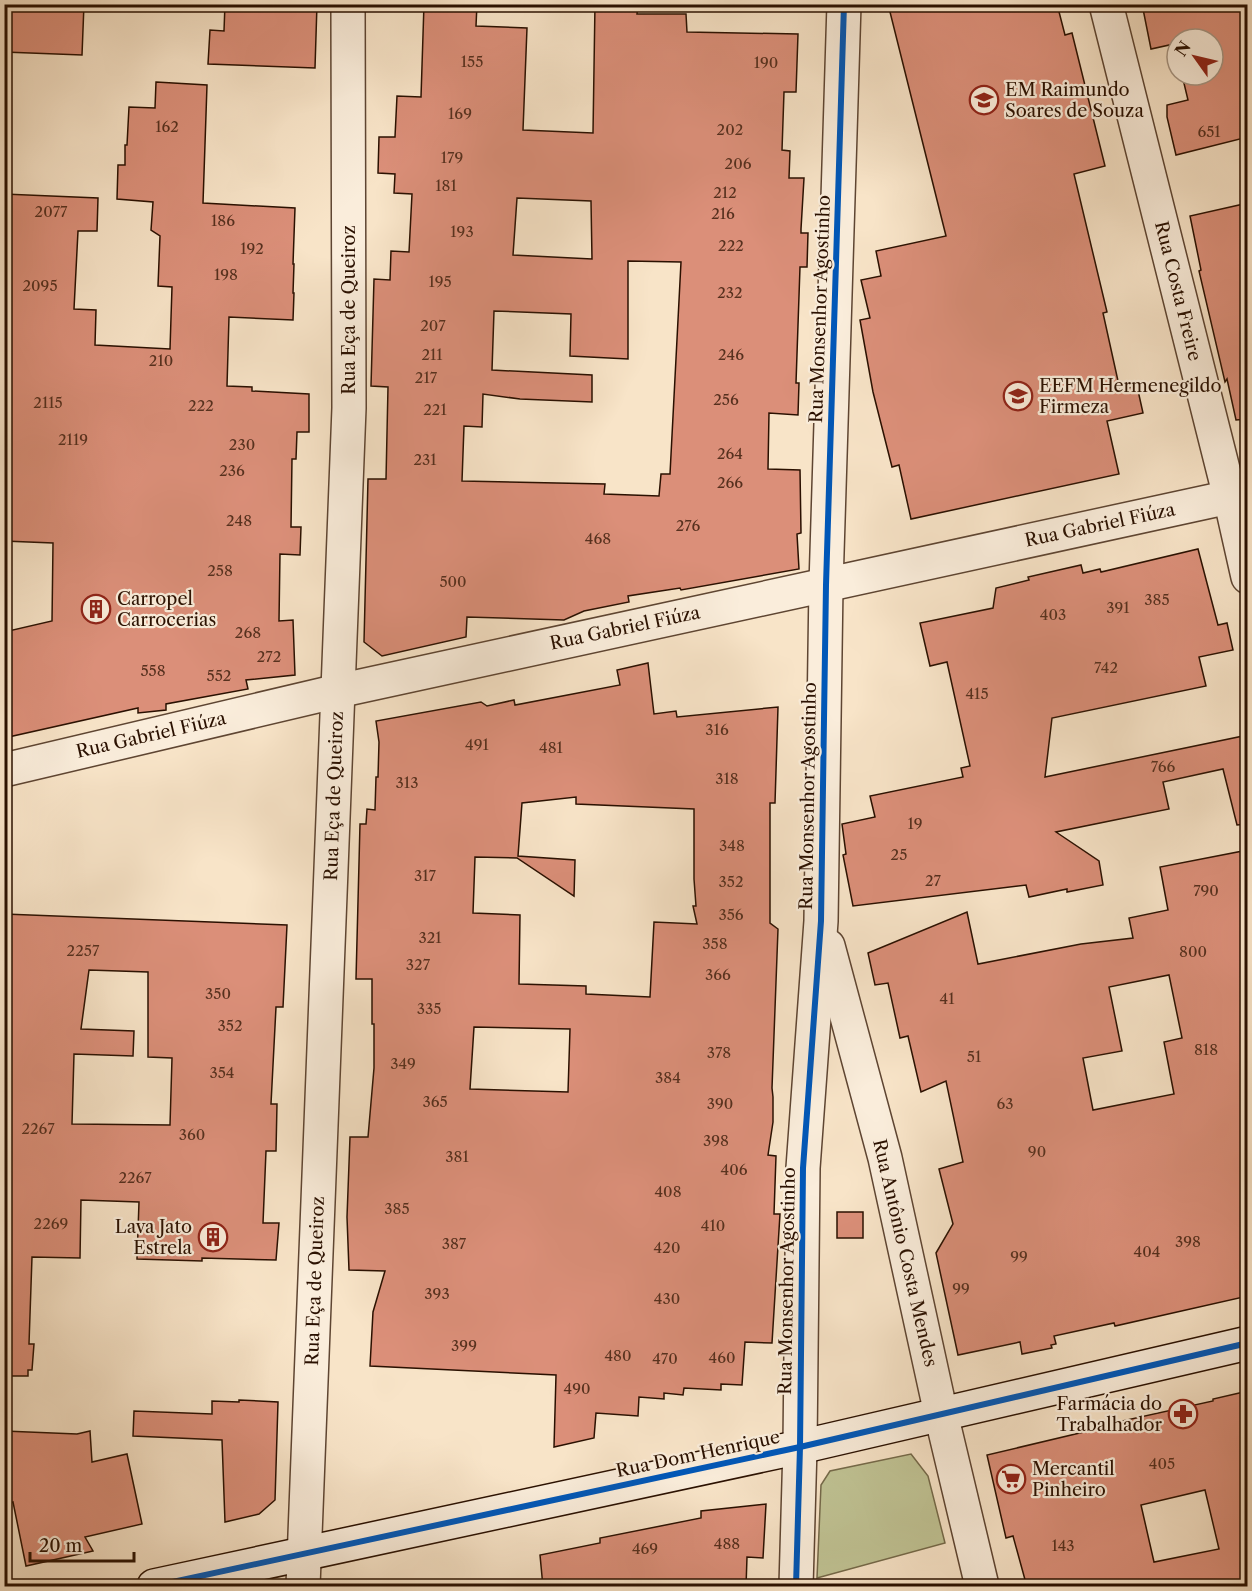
<svg xmlns="http://www.w3.org/2000/svg" width="1252" height="1591" font-family="'Libre Caslon Text',serif">
<style>
.green{fill:#c0c394;stroke:#756a4a;stroke-width:1.5}
.building{fill:#db8f79;stroke:#2a1000;stroke-width:1.5;fill-rule:evenodd}
.lines{fill:none;stroke-linecap:round;stroke-linejoin:round}
.street-casing{stroke:#5e4532;stroke-width:36}
.secondary-casing{stroke:#2a1000;stroke-width:36}
.street{stroke:#faeddb;stroke-width:33}
.secondary{stroke:#faeddb;stroke-width:33}
.cycleway-casing{stroke:#faeddb;stroke-width:10}
.cycleway{stroke:#0057b8;stroke-width:6}
.labels{text-anchor:middle;stroke-width:4.5;stroke-linejoin:round;paint-order:stroke}
.number-label{font-size:15px;fill:#56301e}
.poi-label{font-size:18px;fill:#2a1000;stroke:#faeddb;text-anchor:start}
.street-label{font-size:18px;fill:#2a1000;stroke:#faeddb}
</style>
<rect width="100%" height="100%" fill="#f8e4c8"/>
<filter id="stains"><feTurbulence type="fractalNoise" baseFrequency=".00333" numOctaves="4"/><feColorMatrix values="0 0 0 0 .2 0 0 0 0 .09 0 0 0 0 .02 0 0 0 .5 -.17"/></filter>
<radialGradient id="worn" r=".72"><stop offset=".6" stop-color="#630" stop-opacity="0"/><stop offset="1" stop-color="#630" stop-opacity=".3"/></radialGradient>
<polygon class="green" points="911,1454 928,1476 945,1543 817,1578 821,1485 830,1471"/>
<g class="building">
<polygon points="44,4 84,4 82,55 4,52 4,11 44,11"/>
<polygon points="225,4 317,4 315,68 208,64 210,30 224,31"/>
<path d="M424 4H477L476 26 527 28 523 130 593 133 595 4H638L637 14H686L687 32 798 34 796 92H784L782 150 790 151 789 178H804L801 229V233H808L807 267H800L796 383H799L798 415 769 413 768 469 800 470 801 533 797 534 799 569 681 590 680 588 628 596 629 602 584 611 564 620 467 617 466 637 382 656 364 642 368 479H386L388 387 371 386 374 279 390 280 391 251 409 252 412 194 394 193 395 174 378 173 379 137H395L397 96 421 97ZM517 198 591 201 592 259 513 255ZM628 261 681 262 670 474H661L659 496 604 494 605 484 462 481 464 426 482 427 483 394 520 399 592 402V375L492 370 494 311 571 314 570 356 628 359Z"/>
<polygon points="888,4 1057,4 1065,35 1072,33 1105,166 1074,174 1107,312 1103,313 1120,390 1137,386 1143,413 1107,421 1119,474 911,519 899,465 892,467 873,392 860,320 870,318 861,280 881,276 876,251 946,236"/>
<polygon points="1142,4 1248,4 1248,137 1176,155 1167,117 1167,105 1188,100 1182,75 1213,75 1213,39 1177,39 1177,56 1174,44 1151,49"/>
<polygon points="156,82 207,85 203,203 295,208 293,264 294,264 293,293 294,293 293,320 229,317 227,386 252,387 252,391 309,394 309,432 297,432 296,459 292,459 291,527 301,527 300,555 280,554 279,621 293,620 295,675 246,680 248,689 166,704 166,710 138,713 138,708 4,738 4,632 52,621 53,543 4,541 4,194 98,198 97,231 78,231 74,309 96,310 95,345 170,349 172,287 158,286 160,236 151,230 153,202 117,199 118,165 125,165 125,145 127,145 129,107 155,108"/>
<polygon points="1248,203 1248,419 1236,420 1227,379 1225,382 1199,271 1201,270 1190,216"/>
<polygon points="1198,549 1218,625 1227,623 1233,650 1199,657 1206,686 1052,718 1045,777 1248,735 1248,824 1237,825 1223,769 1163,782 1169,809 1056,832 1099,861 1103,885 1067,892 1067,889 1029,897 1026,885 853,906 843,855 846,854 842,824 875,817 870,796 963,777 961,768 970,766 947,662 930,666 920,623 993,608 996,588 1029,580 1028,577 1081,565 1083,573 1100,569 1101,572"/>
<path d="M648 663 654 714 676 711 677 717 778 707 775 803H770V923L778 929 772 1088 773 1097V1122L768 1155 776 1156 774 1214H780L772 1343 745 1342 742 1385 721 1384V1390L684 1388 683 1395 664 1393V1399L639 1397 638 1416 596 1413 594 1438 554 1447 556 1375 370 1366 373 1312 385 1271 349 1270 347 1217 350 1137H368L374 1068V1024H372V979H356L360 824H366L367 809 375 810 376 777H378L379 742 376 721 481 702 487 706 514 700 515 705 620 685 617 670ZM576 797V804L694 809V879L696 906H693L697 924 654 922 650 997 586 994V986L519 984 520 915 473 913 475 857 517 858 574 896 575 860 518 856 522 803ZM474 1027 570 1029 568 1092 470 1089Z"/>
<path d="M1248 850V1296L1115 1326 1114 1323 1054 1336 1056 1344 1051 1345 1052 1348 1022 1354 1020 1342 958 1355 936 1253 953 1224 939 1169 963 1162 946 1081 921 1092 908 1036 900 1038 888 983 875 985 868 953 967 912 978 964 1081 944 1133 938 1129 918 1168 910 1160 867ZM1169 975 1182 1038 1164 1042 1174 1094 1093 1110 1083 1058 1122 1051 1109 987Z"/>
<path d="M4 914 287 925 283 1007H276L271 1104H277L276 1151H266L263 1223H279L276 1260 202 1258V1261L137 1259 139 1202 81 1200 80 1258 32 1257 29 1344H34L32 1370H28V1376H4ZM89 970 148 972V1057L172 1058 170 1125 72 1124 74 1054 133 1056 134 1031 81 1029Z"/>
<rect x="837" y="1212" width="26" height="26"/>
<path d="M1248 1391V1587H1027L1013 1536 1006 1538 987 1455 1122 1423V1421L1213 1401V1399ZM1205 1490 1219 1549 1154 1562 1141 1505Z"/>
<polygon points="239,1400 278,1402 275,1500 259,1514 225,1522 222,1440 133,1436 134,1411 212,1414 212,1401 239,1402"/>
<polygon points="4,1431 77,1434 90,1431 92,1462 127,1454 142,1524 85,1537 93,1551 26,1566 13,1502 10,1503 4,1480"/>
<polygon points="766,1504 763,1558 747,1557 746,1587 543,1587 540,1555 600,1543 600,1538 701,1518 701,1511"/>
</g>
<g class="lines">
<g class="street-casing">
<g id="street">
<polyline points="1106,4 1230,497 1248,577"/>
<polyline points="4,770 338,691 1248,493"/>
<polyline points="828,946 885,1158 941,1414 982,1586"/>
<polyline points="303,1586 349,408 348,4"/>
<polyline points="796,1586 800,1447 803,1168 821,921 826,585 844,4"/>
</g>
</g>
<g class="secondary-casing">
<polyline id="secondary" points="154,1586 800,1447 1248,1343"/>
</g>
<use href="#street" class="street"/>
<use href="#secondary" class="secondary"/>
<g class="cycleway-casing">
<g id="cycleway">
<polyline points="154,1586 800,1447 1248,1343"/>
<polyline points="796,1586 800,1447 803,1168 821,921 826,585 844,4"/>
</g>
</g>
<use href="#cycleway" class="cycleway"/>
</g>
<defs>
<g id="school-ring" transform="scale(1.5)"><circle r="9.5" fill="#faeddb" stroke="#8f2418" stroke-width="1.5"/><path d="M0-5L7-2L0 1L-7-2ZM-4 1L0 2.5L4 1V4Q0 6-4 4Z" fill="#8f2418"/></g>
<g id="building-ring" transform="scale(1.5)"><circle r="9.5" fill="#faeddb" stroke="#8f2418" stroke-width="1.5"/><path d="M-4-6H4V6H1V3H-1V6H-4ZM-2.5-4.3h1.7v1.8h-1.7ZM.8-4.3h1.7v1.8H.8ZM-2.5-1h1.7V.8h-1.7ZM.8-1h1.7V.8H.8Z" fill="#8f2418"/></g>
<g id="pharmacy-ring" transform="scale(1.5)"><circle r="9.5" fill="#faeddb" stroke="#8f2418" stroke-width="1.5"/><path d="M-2-6h4v4h4v4h-4v4h-4v-4h-4v-4h4Z" fill="#8f2418"/></g>
<g id="supermarket-ring" transform="scale(1.5)"><circle r="9.5" fill="#faeddb" stroke="#8f2418" stroke-width="1.5"/><path d="M-6-5.5h2.5l.6 2H6L4.5 2H-2.5L-4.4-4H-6ZM-1.5 3.2a1.3 1.3 0 1 0 .1 0ZM3 3.2a1.3 1.3 0 1 0 .1 0Z" fill="#8f2418"/></g>
</defs>
<g fill-rule="evenodd">
<use href="#school-ring" x="984" y="100"/>
<use href="#school-ring" x="1018" y="396"/>
<use href="#building-ring" x="96" y="609"/>
<use href="#building-ring" x="213" y="1237"/>
<use href="#pharmacy-ring" x="1183" y="1414"/>
<use href="#supermarket-ring" x="1011" y="1479"/>
</g>
<g class="labels">
<g class="number-label">
<text x="472" y="67">155</text>
<text x="766" y="68">190</text>
<text x="460" y="119">169</text>
<text x="167" y="132">162</text>
<text x="730" y="135">202</text>
<text x="1209" y="137">651</text>
<text x="452" y="163">179</text>
<text x="738" y="169">206</text>
<text x="446" y="191">181</text>
<text x="725" y="198">212</text>
<text x="51" y="217">2077</text>
<text x="723" y="219">216</text>
<text x="223" y="226">186</text>
<text x="462" y="237">193</text>
<text x="731" y="251">222</text>
<text x="252" y="254">192</text>
<text x="226" y="280">198</text>
<text x="440" y="287">195</text>
<text x="40" y="291">2095</text>
<text x="730" y="298">232</text>
<text x="433" y="331">207</text>
<text x="432" y="360">211</text>
<text x="731" y="360">246</text>
<text x="161" y="366">210</text>
<text x="426" y="383">217</text>
<text x="726" y="405">256</text>
<text x="48" y="408">2115</text>
<text x="201" y="411">222</text>
<text x="435" y="415">221</text>
<text x="73" y="445">2119</text>
<text x="242" y="450">230</text>
<text x="730" y="459">264</text>
<text x="425" y="465">231</text>
<text x="232" y="476">236</text>
<text x="730" y="488">266</text>
<text x="239" y="526">248</text>
<text x="688" y="531">276</text>
<text x="598" y="544">468</text>
<text x="220" y="576">258</text>
<text x="453" y="587">500</text>
<text x="1157" y="605">385</text>
<text x="1118" y="613">391</text>
<text x="1053" y="620">403</text>
<text x="248" y="638">268</text>
<text x="269" y="662">272</text>
<text x="1106" y="673">742</text>
<text x="153" y="676">558</text>
<text x="219" y="681">552</text>
<text x="977" y="699">415</text>
<text x="717" y="735">316</text>
<text x="477" y="750">491</text>
<text x="551" y="753">481</text>
<text x="1163" y="772">766</text>
<text x="727" y="784">318</text>
<text x="407" y="788">313</text>
<text x="915" y="829">19</text>
<text x="732" y="851">348</text>
<text x="899" y="860">25</text>
<text x="425" y="881">317</text>
<text x="933" y="886">27</text>
<text x="731" y="887">352</text>
<text x="1206" y="896">790</text>
<text x="731" y="920">356</text>
<text x="430" y="943">321</text>
<text x="715" y="949">358</text>
<text x="83" y="956">2257</text>
<text x="1193" y="957">800</text>
<text x="418" y="970">327</text>
<text x="718" y="980">366</text>
<text x="218" y="999">350</text>
<text x="947" y="1004">41</text>
<text x="429" y="1014">335</text>
<text x="230" y="1031">352</text>
<text x="1206" y="1055">818</text>
<text x="719" y="1058">378</text>
<text x="974" y="1062">51</text>
<text x="403" y="1069">349</text>
<text x="222" y="1078">354</text>
<text x="668" y="1083">384</text>
<text x="435" y="1107">365</text>
<text x="720" y="1109">390</text>
<text x="1005" y="1109">63</text>
<text x="38" y="1134">2267</text>
<text x="192" y="1140">360</text>
<text x="716" y="1146">398</text>
<text x="1037" y="1157">90</text>
<text x="457" y="1162">381</text>
<text x="734" y="1175">406</text>
<text x="135" y="1183">2267</text>
<text x="668" y="1197">408</text>
<text x="397" y="1214">385</text>
<text x="51" y="1229">2269</text>
<text x="713" y="1231">410</text>
<text x="1188" y="1247">398</text>
<text x="454" y="1249">387</text>
<text x="667" y="1253">420</text>
<text x="1147" y="1257">404</text>
<text x="1019" y="1262">99</text>
<text x="961" y="1294">99</text>
<text x="437" y="1299">393</text>
<text x="667" y="1304">430</text>
<text x="464" y="1351">399</text>
<text x="618" y="1361">480</text>
<text x="722" y="1363">460</text>
<text x="665" y="1364">470</text>
<text x="577" y="1394">490</text>
<text x="1162" y="1469">405</text>
<text x="727" y="1549">488</text>
<text x="1063" y="1551">143</text>
<text x="645" y="1554">469</text>
</g>
<g class="poi-label">
<text x="1005" y="96">EM Raimundo<tspan x="1005" dy="21">Soares de Souza</tspan></text>
<text x="1039" y="392">EEFM Hermenegildo<tspan x="1039" dy="21">Firmeza</tspan></text>
<text x="117" y="605">Carropel<tspan x="117" dy="21">Carrocerias</tspan></text>
<text x="192" y="1233" text-anchor="end">Lava Jato<tspan x="192" dy="21">Estrela</tspan></text>
<text x="1162" y="1410" text-anchor="end">Farmácia do<tspan x="1162" dy="21">Trabalhador</tspan></text>
<text x="1032" y="1475">Mercantil<tspan x="1032" dy="21">Pinheiro</tspan></text>
</g>
<g class="street-label">
<text transform="translate(1178 291) rotate(76)" y="6">Rua Costa Freire</text>
<text transform="translate(820 309) rotate(-88)" y="6">Rua Monsenhor Agostinho</text>
<text transform="translate(349 310) rotate(-90)" y="6">Rua Eça de Queiroz</text>
<text transform="translate(1100 525) rotate(-12)" y="6">Rua Gabriel Fiúza</text>
<text transform="translate(625 628) rotate(-12)" y="6">Rua Gabriel Fiúza</text>
<text transform="translate(151 735) rotate(-13)" y="6">Rua Gabriel Fiúza</text>
<text transform="translate(334 796) rotate(-88)" y="6">Rua Eça de Queiroz</text>
<text transform="translate(808 796) rotate(-89)" y="6">Rua Monsenhor Agostinho</text>
<text transform="translate(905 1253) rotate(77)" y="6">Rua Antônio Costa Mendes</text>
<text transform="translate(315 1281) rotate(-88)" y="6">Rua Eça de Queiroz</text>
<text transform="translate(787 1281) rotate(-89)" y="6">Rua Monsenhor Agostinho</text>
<text transform="translate(698 1454) rotate(-12)" y="6">Rua Dom Henrique</text>
</g>
</g>
<rect width="1252" height="1591" fill="none" stroke="#f8e4c8" stroke-width="24"/>
<rect x="6" y="6" width="1240" height="1579" fill="none" stroke="#2a1000" stroke-width="3"/>
<rect x="12" y="12" width="1228" height="1567" fill="none" stroke="#2a1000" stroke-width="1.5"/>
<g transform="translate(1195 57) rotate(304)"><circle r="28" fill="#faeddb" stroke="#a79583" stroke-width="1.5"/>
<path d="M0-4.5L10 22L0 15L-10 22Z" fill="#8f2418"/>
<text y="-9" font-size="16" font-weight="bold" text-anchor="middle" fill="#2a1000">N</text>
</g>
<path d="M30 1552v9h104v-9" fill="none" stroke="#2a1000" stroke-width="3"/>
<text x="39" y="1552" font-size="18" fill="#2a1000" stroke="#faeddb" stroke-width="4.5" paint-order="stroke">20 m</text>
<rect width="100%" height="100%" filter="url(#stains)"/>
<rect width="100%" height="100%" fill="url(#worn)"/>
</svg>
